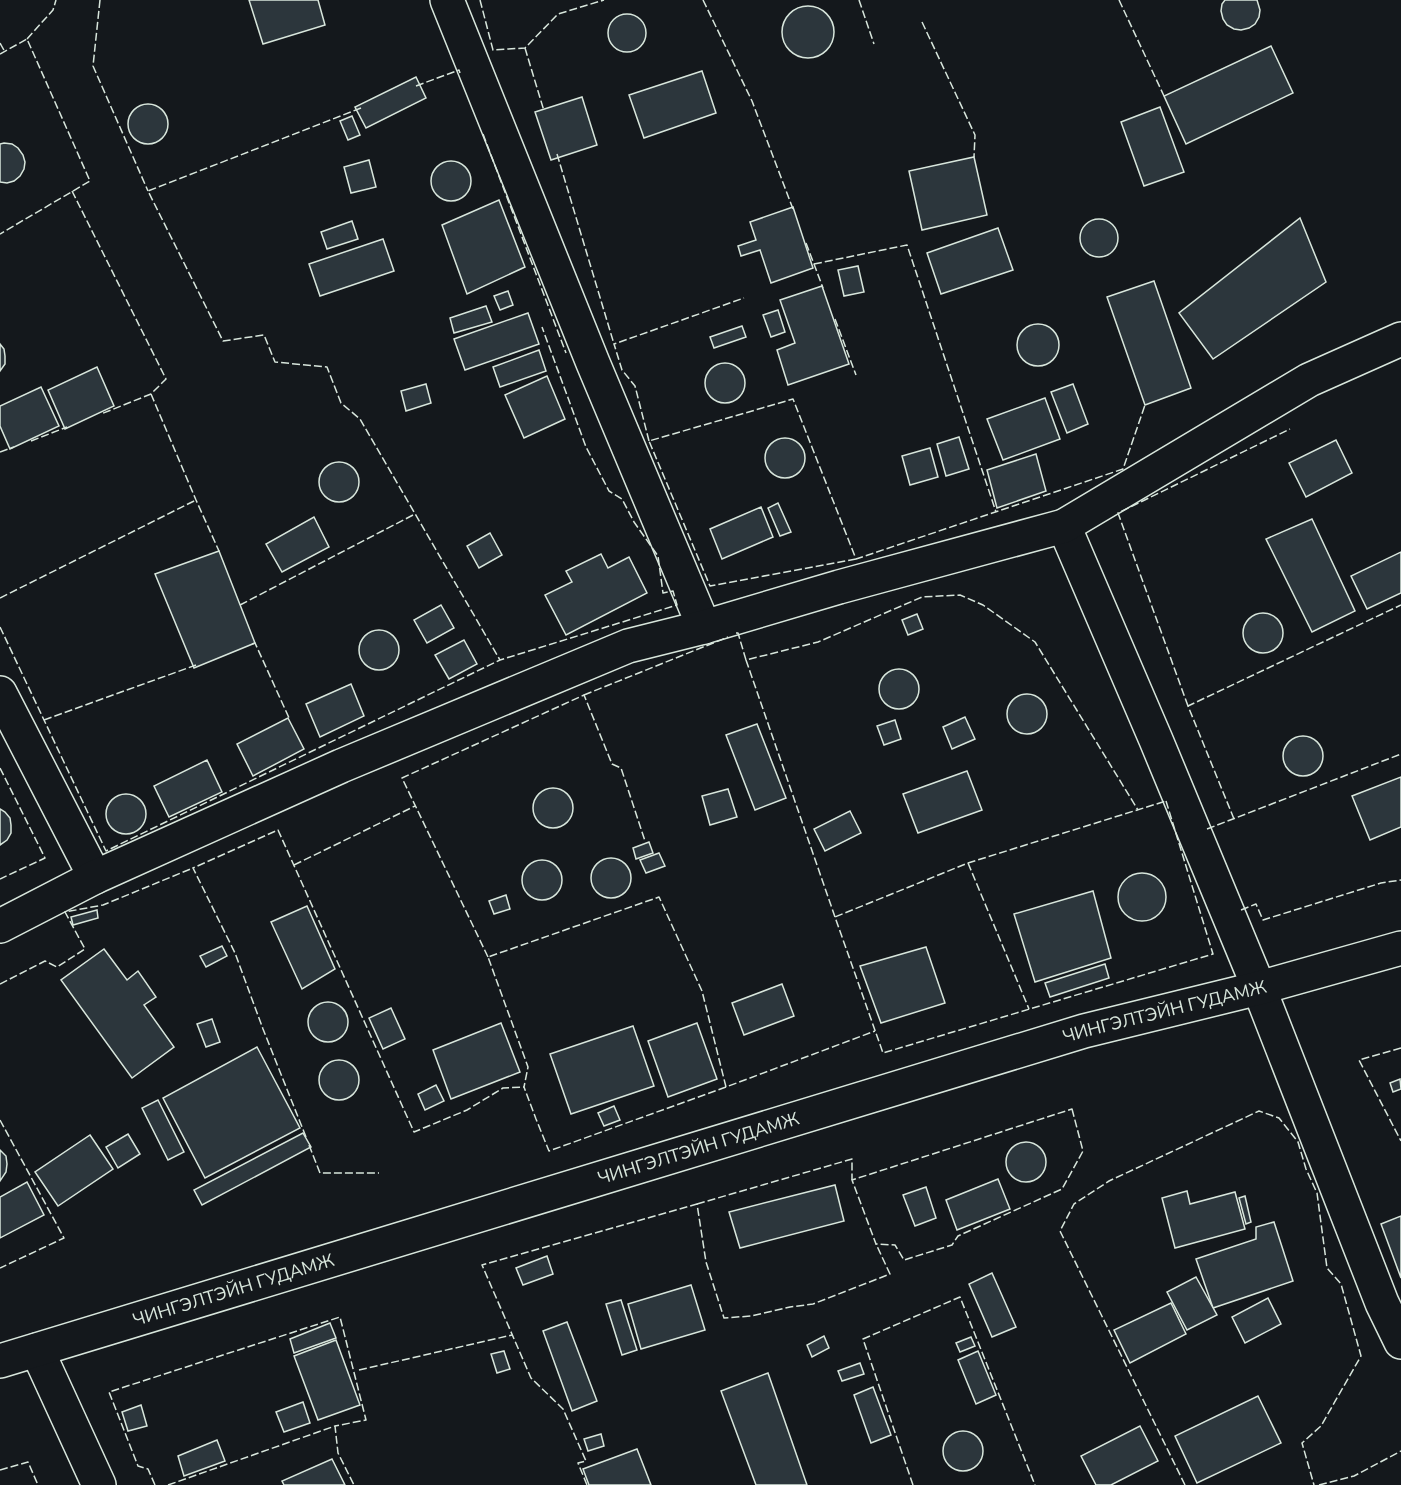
<svg xmlns="http://www.w3.org/2000/svg" width="1401" height="1485" font-family="'Nunito Sans',sans-serif">
<style>
.building{fill:#2c363c;stroke:#d8e6dc;stroke-width:1.5}
.lines{fill:none;stroke-linecap:round;stroke-linejoin:round}
.minor-casing{stroke:#d8e6dc;stroke-width:36}
.major-casing{stroke:#d8e6dc;stroke-width:36}
.minor{stroke:#14181c;stroke-width:33}
.major{stroke:#14181c;stroke-width:33}
.fence{stroke:#d8e6dc;stroke-width:1.5;stroke-dasharray:8 3;stroke-linecap:butt}
.labels{text-anchor:middle;stroke-width:4.5;stroke-linejoin:round;paint-order:stroke}
.street-label{font-size:18px;fill:#d8e6dc;stroke:#14181c}
</style>
<rect width="100%" height="100%" fill="#14181c"/>
<g class="building">
<polygon points="249,0 318,0 325,25 263,44"/>
<polygon points="1225,0 1257,0 1260,10 1259,17 1255,24 1249,28 1241,30 1234,29 1227,25 1223,19 1221,11 1222,4"/>
<circle cx="808" cy="32" r="26"/>
<circle cx="627" cy="33" r="19"/>
<polygon points="1271,46 1293,93 1186,144 1164,96"/>
<polygon points="702,71 716,113 644,138 629,95"/>
<polygon points="416,77 426,98 366,128 355,107"/>
<polygon points="582,97 597,145 551,160 535,112"/>
<circle cx="148" cy="124" r="20"/>
<polygon points="1160,107 1184,172 1144,186 1121,122"/>
<polygon points="352,116 360,135 348,140 340,121"/>
<polygon points="4,143 12,144 18,148 23,155 25,162 24,169 20,176 14,181 7,183 0,182 0,144"/>
<polygon points="974,157 987,215 922,230 909,171"/>
<polygon points="369,160 376,187 351,193 344,167"/>
<circle cx="451" cy="181" r="20"/>
<polygon points="499,200 525,267 467,294 442,225"/>
<polygon points="793,207 813,268 771,283 760,250 741,256 738,246 756,240 750,222"/>
<polygon points="1300,218 1326,282 1213,359 1179,313"/>
<circle cx="1099" cy="238" r="19"/>
<polygon points="352,221 358,239 327,249 321,232"/>
<polygon points="998,228 1013,270 941,294 927,253"/>
<polygon points="383,239 394,271 320,296 309,264"/>
<polygon points="858,266 864,292 844,296 838,270"/>
<polygon points="1154,281 1191,388 1145,405 1107,297"/>
<polygon points="822,286 849,364 788,385 777,350 795,343 780,300"/>
<polygon points="508,291 513,305 500,310 494,296"/>
<polygon points="486,306 492,322 454,333 450,318"/>
<polygon points="778,310 785,332 771,337 763,315"/>
<polygon points="528,313 539,344 465,370 454,339"/>
<circle cx="1038" cy="345" r="21"/>
<polygon points="742,326 746,337 714,348 710,337"/>
<polygon points="0,344 4,349 5,356 5,364 0,371"/>
<polygon points="539,350 546,371 500,387 493,367"/>
<circle cx="725" cy="383" r="20"/>
<polygon points="97,367 114,406 65,429 48,390"/>
<polygon points="547,376 565,419 524,438 505,395"/>
<polygon points="426,384 431,403 406,411 401,391"/>
<polygon points="1073,384 1088,424 1067,433 1051,392"/>
<polygon points="41,387 59,426 10,449 0,426 0,406"/>
<polygon points="1045,398 1060,439 1003,460 987,419"/>
<polygon points="959,437 969,469 946,476 937,444"/>
<circle cx="785" cy="458" r="20"/>
<polygon points="1336,440 1352,473 1306,497 1289,463"/>
<polygon points="930,448 938,477 910,485 902,456"/>
<polygon points="1036,454 1046,491 997,508 987,470"/>
<circle cx="339" cy="482" r="20"/>
<polygon points="778,503 791,532 780,536 768,508"/>
<polygon points="761,507 773,537 722,559 710,529"/>
<polygon points="314,517 329,547 282,572 266,544"/>
<polygon points="1312,519 1355,611 1312,632 1266,539"/>
<polygon points="490,533 502,555 479,568 467,546"/>
<polygon points="219,551 255,643 194,668 155,574"/>
<polygon points="1401,552 1401,593 1367,609 1351,576"/>
<polygon points="601,554 608,568 629,557 647,593 566,635 545,595 572,582 566,571"/>
<polygon points="441,605 454,628 427,643 414,620"/>
<circle cx="1263" cy="633" r="20"/>
<polygon points="917,614 923,629 908,635 902,620"/>
<circle cx="379" cy="650" r="20"/>
<polygon points="464,640 477,664 449,679 435,655"/>
<circle cx="899" cy="689" r="20"/>
<polygon points="351,684 364,716 320,737 306,704"/>
<circle cx="1027" cy="714" r="20"/>
<polygon points="965,717 975,739 952,749 943,727"/>
<polygon points="288,718 304,749 253,776 237,744"/>
<polygon points="895,720 901,739 884,745 877,726"/>
<polygon points="757,724 786,798 755,810 726,735"/>
<circle cx="1303" cy="756" r="20"/>
<polygon points="207,760 222,792 169,817 154,786"/>
<polygon points="967,771 982,810 918,833 903,794"/>
<polygon points="1401,777 1401,827 1370,840 1352,796"/>
<circle cx="553" cy="808" r="20"/>
<polygon points="728,789 737,817 710,825 702,796"/>
<circle cx="126" cy="814" r="20"/>
<polygon points="0,809 5,812 10,818 11,825 11,833 7,840 0,845"/>
<polygon points="850,811 861,833 825,851 814,829"/>
<polygon points="649,842 653,853 636,859 633,848"/>
<polygon points="659,853 665,866 646,873 640,860"/>
<circle cx="611" cy="878" r="20"/>
<circle cx="542" cy="880" r="20"/>
<circle cx="1142" cy="897" r="24"/>
<polygon points="1093,891 1111,958 1035,982 1014,914"/>
<polygon points="506,895 510,909 494,914 489,901"/>
<polygon points="307,906 335,969 302,989 271,922"/>
<polygon points="97,910 98,918 73,925 71,917"/>
<polygon points="222,946 227,956 206,967 200,956"/>
<polygon points="926,947 945,1003 881,1023 860,966"/>
<polygon points="104,949 127,980 138,971 156,997 144,1005 174,1047 132,1078 61,980"/>
<polygon points="1105,964 1109,978 1050,997 1045,983"/>
<polygon points="782,984 794,1016 744,1035 732,1003"/>
<circle cx="328" cy="1022" r="20"/>
<polygon points="391,1008 405,1039 383,1049 369,1018"/>
<polygon points="212,1019 220,1042 206,1047 197,1024"/>
<polygon points="501,1023 520,1072 451,1099 433,1050"/>
<polygon points="697,1023 717,1079 668,1097 648,1041"/>
<polygon points="633,1026 654,1086 571,1114 550,1054"/>
<polygon points="257,1047 300,1128 205,1178 163,1098"/>
<circle cx="339" cy="1080" r="20"/>
<polygon points="1400,1079 1401,1089 1393,1092 1390,1083"/>
<polygon points="436,1085 444,1101 425,1110 418,1094"/>
<polygon points="158,1100 184,1152 168,1160 142,1108"/>
<polygon points="614,1106 620,1120 604,1126 598,1113"/>
<polygon points="303,1133 311,1147 202,1205 194,1190"/>
<polygon points="128,1134 140,1154 118,1168 106,1147"/>
<polygon points="90,1135 113,1169 58,1206 35,1172"/>
<circle cx="1026" cy="1162" r="20"/>
<polygon points="0,1150 6,1156 7,1164 6,1172 0,1181"/>
<polygon points="998,1179 1010,1209 957,1230 946,1200"/>
<polygon points="27,1182 44,1215 0,1238 0,1197"/>
<polygon points="835,1185 844,1221 740,1248 729,1212"/>
<polygon points="926,1187 936,1218 915,1226 903,1195"/>
<polygon points="1187,1191 1190,1204 1235,1192 1245,1229 1175,1248 1162,1198"/>
<polygon points="1245,1196 1251,1222 1246,1224 1239,1198"/>
<polygon points="1401,1216 1401,1278 1381,1224"/>
<polygon points="1274,1222 1293,1281 1213,1308 1196,1259 1256,1239 1256,1227"/>
<polygon points="547,1256 553,1274 523,1285 516,1268"/>
<polygon points="992,1273 1016,1327 992,1337 969,1284"/>
<polygon points="1196,1277 1217,1315 1187,1330 1167,1292"/>
<polygon points="691,1285 705,1330 641,1349 628,1304"/>
<polygon points="1268,1298 1281,1324 1245,1343 1232,1317"/>
<polygon points="621,1300 637,1350 622,1355 606,1304"/>
<polygon points="1171,1303 1186,1334 1130,1363 1114,1330"/>
<polygon points="567,1322 597,1401 572,1411 543,1331"/>
<polygon points="330,1323 336,1338 294,1353 290,1339"/>
<polygon points="824,1336 829,1348 812,1357 807,1345"/>
<polygon points="971,1337 975,1346 960,1352 956,1343"/>
<polygon points="336,1340 360,1405 318,1420 294,1356"/>
<polygon points="504,1351 510,1369 497,1373 491,1354"/>
<polygon points="978,1351 996,1395 976,1404 958,1360"/>
<polygon points="860,1363 864,1374 842,1381 838,1371"/>
<polygon points="768,1373 807,1485 756,1485 721,1391"/>
<polygon points="873,1387 891,1435 871,1443 854,1395"/>
<polygon points="1258,1396 1281,1443 1197,1483 1175,1436"/>
<polygon points="303,1402 310,1423 284,1432 276,1412"/>
<polygon points="141,1405 147,1426 128,1431 122,1412"/>
<polygon points="1140,1426 1158,1461 1111,1485 1096,1485 1081,1456"/>
<circle cx="963" cy="1451" r="20"/>
<polygon points="601,1434 604,1446 588,1451 584,1439"/>
<polygon points="217,1440 225,1461 184,1476 178,1456"/>
<polygon points="637,1449 651,1485 589,1485 583,1469"/>
<polygon points="332,1459 345,1485 284,1485 282,1481"/>
</g>
<g class="lines">
<g class="minor-casing">
<g id="minor">
<polyline points="447,0 593,363 704,627"/>
<polyline points="1064,526 1156,740 1259,988 1382,1303 1401,1342"/>
<polyline points="0,693 95,877"/>
<polyline points="0,926 95,877 341,766 628,646 704,627 839,587 1064,526 1309,380 1401,339"/>
<polyline points="37,1350 99,1485"/>
</g>
</g>
<g class="major-casing">
<g id="major">
<path id="s1" d="M0 1361 1084 1031 1259 988 1401 948"/>
</g>
</g>
<use href="#minor" class="minor"/>
<use href="#major" class="major"/>
<g class="fence">
<polyline points="100,0 93,66 148,191"/>
<polyline points="480,0 493,50 525,48 558,14 604,0"/>
<polyline points="703,0 752,101 793,209"/>
<polyline points="859,0 874,44"/>
<polyline points="1119,0 1164,96"/>
<polyline points="922,22 975,135 974,157"/>
<polyline points="27,39 53,10 56,0"/>
<polyline points="0,43 5,52"/>
<polyline points="525,48 544,111"/>
<polyline points="0,54 27,39 90,181 0,234"/>
<polyline points="416,86 459,70 460,73"/>
<polyline points="361,108 148,191 223,341 264,335 275,362 327,367 341,403 360,419 500,660"/>
<polyline points="483,134 566,353"/>
<polyline points="557,154 614,344"/>
<polyline points="72,191 166,379 151,394 101,414"/>
<polyline points="806,243 823,288"/>
<polyline points="814,264 907,245 996,512"/>
<polyline points="835,319 856,375"/>
<polyline points="151,394 196,500 219,551"/>
<polyline points="31,441 67,427"/>
<polyline points="649,441 635,386 622,370 614,344 744,298"/>
<polyline points="0,452 14,447"/>
<polyline points="856,559 710,586 649,441 793,399 856,559 1123,469 1145,405"/>
<polyline points="0,598 196,500"/>
<polyline points="240,605 415,514"/>
<polyline points="0,627 106,851 500,660 677,605 673,591 663,593 658,556 634,522 622,499 609,491 586,447 542,327"/>
<polyline points="736,633 738,633 746,660"/>
<polyline points="252,644 255,643 290,720"/>
<polyline points="584,695 728,637"/>
<polyline points="1188,706 1118,513 1290,429"/>
<polyline points="44,720 196,665"/>
<polyline points="0,768 45,858 0,879"/>
<polygon points="1166,801 1213,954 883,1053 835,917 968,863"/>
<polyline points="1234,819 1188,706 1401,605"/>
<polyline points="1207,829 1401,754"/>
<polyline points="968,863 1029,1009"/>
<polyline points="294,865 415,806"/>
<polyline points="1241,910 1256,904 1263,920 1381,883 1401,880"/>
<polyline points="835,917 746,660 818,642 922,597 960,595 983,605 1035,642 1138,810"/>
<polyline points="488,957 402,778 584,695 612,764 621,768 645,841"/>
<polyline points="0,984 45,961 57,967 85,949 65,912 103,905 193,868"/>
<polyline points="1401,1048 1359,1060 1401,1141"/>
<polyline points="726,1087 549,1151 536,1119 524,1087 528,1067 488,957 659,897 702,991 726,1087 875,1031"/>
<polygon points="1072,1109 1083,1151 1062,1189 958,1236 952,1245 904,1260 895,1245 876,1244 852,1180"/>
<polyline points="0,1120 64,1238 0,1268"/>
<polyline points="306,1137 263,1029 235,953 193,868 278,830 414,1132 467,1110 503,1088 524,1087"/>
<polyline points="309,1145 320,1173 379,1173"/>
<polyline points="697,1204 852,1159 852,1180"/>
<polyline points="359,1370 512,1335"/>
<polyline points="0,1470 28,1462 38,1485"/>
<polyline points="155,1485 148,1469 138,1466 109,1392 340,1317 366,1420 335,1426"/>
<polyline points="168,1485 335,1426 338,1453 354,1485"/>
<polyline points="587,1485 578,1463 586,1461 563,1409 531,1378 482,1265 697,1204 706,1262 724,1318 751,1316 790,1307 813,1304 890,1274 876,1244"/>
<polyline points="913,1485 863,1339 960,1297 1035,1485"/>
<polyline points="1185,1485 1060,1231 1074,1204 1109,1181 1259,1111 1279,1118 1298,1142 1306,1169 1317,1193 1327,1268 1341,1284 1361,1356 1321,1426 1302,1443 1314,1485"/>
<polyline points="1319,1485 1354,1476 1401,1451"/>
</g>
</g>
<g class="labels">
<g class="street-label">
<text dy="6" stroke="none"><textPath href="#s1" startOffset="1216">ЧИНГЭЛТЭЙН ГУДАМЖ</textPath></text>
<text dy="6" stroke="none"><textPath href="#s1" startOffset="730">ЧИНГЭЛТЭЙН ГУДАМЖ</textPath></text>
<text dy="6" stroke="none"><textPath href="#s1" startOffset="244">ЧИНГЭЛТЭЙН ГУДАМЖ</textPath></text>
</g>
</g>
</svg>
